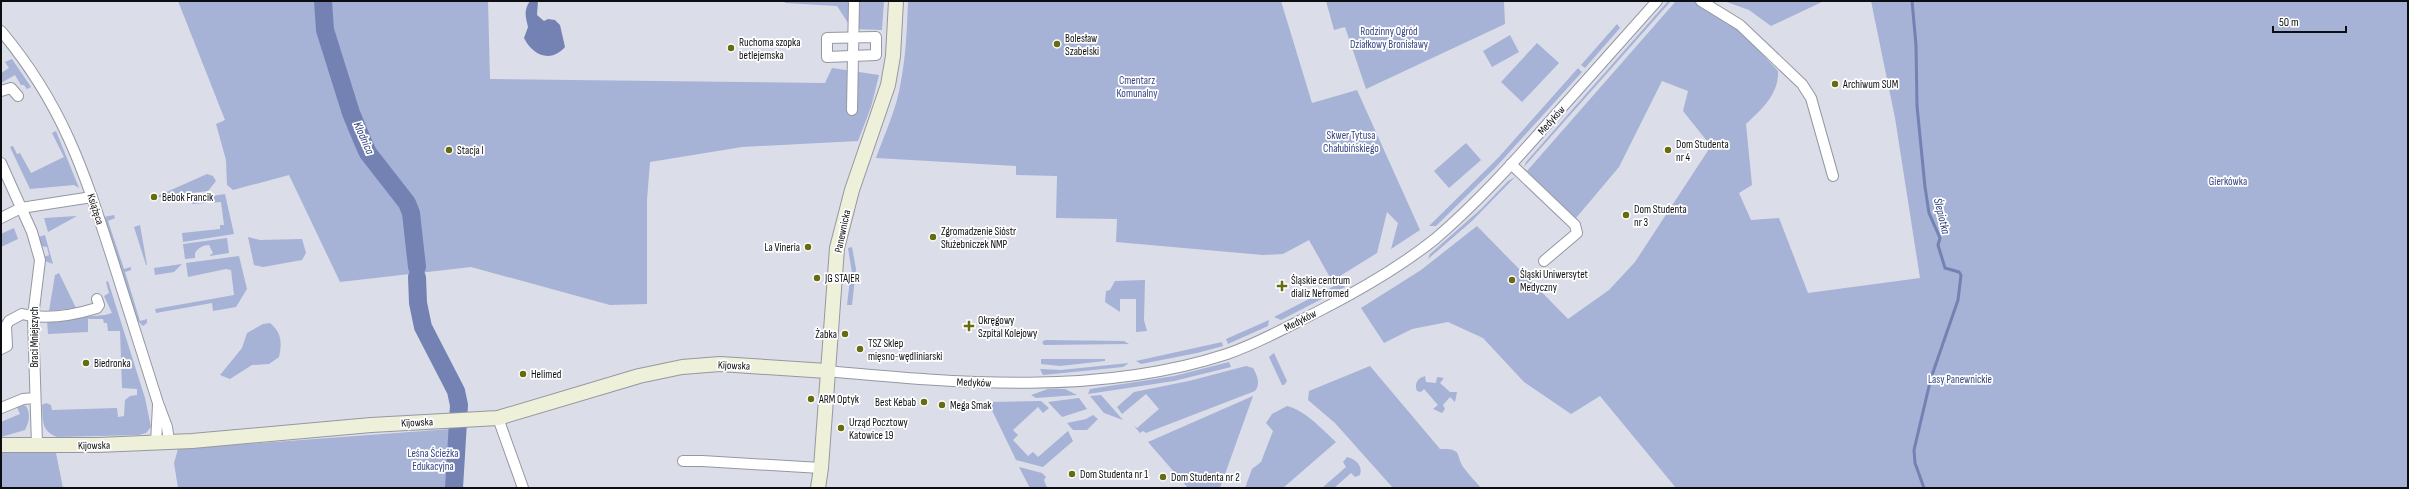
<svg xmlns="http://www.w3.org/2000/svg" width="2409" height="489" font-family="'Sofia Sans Condensed',sans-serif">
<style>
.green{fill:#a6b2d6}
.water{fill:#7382b2}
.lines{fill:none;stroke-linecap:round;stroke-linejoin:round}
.stream{stroke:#7382b2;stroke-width:3}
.river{stroke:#7382b2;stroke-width:18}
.street-casing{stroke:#9498a1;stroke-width:12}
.secondary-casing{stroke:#9498a1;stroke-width:16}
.street{stroke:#fff;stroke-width:10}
.secondary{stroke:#eef0d9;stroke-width:14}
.poi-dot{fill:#666c0f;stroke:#fff;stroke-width:1.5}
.labels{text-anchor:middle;stroke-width:3.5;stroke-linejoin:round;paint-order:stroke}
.park-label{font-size:11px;fill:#364583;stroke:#fff}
.poi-label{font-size:11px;fill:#0d0e11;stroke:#fff;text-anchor:start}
.street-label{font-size:11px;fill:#0d0e11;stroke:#fff}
.water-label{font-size:12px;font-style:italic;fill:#2f3e7b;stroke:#fff}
</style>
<rect width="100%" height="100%" fill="#dbdee9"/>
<g class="green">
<polygon points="178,1 488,1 490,79 825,83 832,68 879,75 871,107 858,141 742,147 650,162 647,200 647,304 610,305 471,267 340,282 289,175 233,190 227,185 226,160 216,124 225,120"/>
<polygon points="784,1 884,1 882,30 852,29 837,6 785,3"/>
<path d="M908 1H1281L1312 103 1357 90 1420 230 1391 249 1398 223 1387 212 1377 253 1332 281 1309 240 1283 254 1263 255 1116 242 1117 219 1056 218 1057 176 1016 175V166L876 158C885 133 897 108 901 81 906 55 907 28 908 1Z"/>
<polygon points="1326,1 1504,1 1505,24 1366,89 1345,27 1334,30"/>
<polygon points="1668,1 1671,1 1524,167 1526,162"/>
<path d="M1676 1H1694L1740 27 1752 43 1778 71C1779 94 1762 109 1746 124L1752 185 1739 193 1751 220 1779 218 1808 293 1920 278 1895 118 1871 1H2408V488H1676L1600 396 1571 414 1524 382 1483 338 1448 322 1412 329 1384 343 1361 308 1421 270 1477 226 1568 319 1609 290 1635 262 1711 146 1683 111 1688 91 1662 81 1619 167 1576 218 1527 171Z"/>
<polygon points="1724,1 1824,1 1771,26 1749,10"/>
<polygon points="1617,24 1620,28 1585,68 1581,65"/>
<polygon points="1510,35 1519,52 1492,67 1483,51"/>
<polygon points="1537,43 1559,63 1522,102 1501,82"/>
<polygon points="12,59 31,87 27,89 24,85 21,85 15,75 1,83 1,73 9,68 5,62"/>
<polygon points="1578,68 1582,72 1496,167 1436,226 1429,226 1498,158"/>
<polygon points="56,131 79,188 74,185 30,189 10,147 13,146 17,154 20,153 31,173 64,157 52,133"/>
<polygon points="1466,143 1481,160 1449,188 1434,171"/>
<polygon points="207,174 213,176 216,181 208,191 153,198"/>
<polygon points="1515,177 1472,221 1428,259 1430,254 1481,209 1508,181"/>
<polygon points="225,194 234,234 183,242 182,233 220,229 220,225 224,225 221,202 192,204 192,199"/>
<polygon points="114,215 115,218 108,221 124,269 131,267 131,270 125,272 140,321 147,319 147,323 143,326 136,319 104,217"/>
<polygon points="77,216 48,232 44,218"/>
<polygon points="140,225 147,265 146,265 134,227"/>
<polygon points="14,228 18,239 1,247 1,234"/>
<polygon points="45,235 53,264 45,261 44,257 49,255 47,247 41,246 38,237"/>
<polygon points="248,237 260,240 302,239 306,253 302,260 263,267 254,265"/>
<path d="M227 238 229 253 209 256 213 253 209 245C203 245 198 248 195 253V258L185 259 183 244Z"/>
<polygon points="852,247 856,269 852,305 847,305 850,279 853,279 848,248"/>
<polygon points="239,256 247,289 236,307 213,311 212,303 156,313 155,309 234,295 231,270 226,269 188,277 186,263"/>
<polygon points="182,264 174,272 155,275 154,268"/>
<polygon points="59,273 76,308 49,311 55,275"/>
<polygon points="1145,280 1144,320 1147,331 1136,332 1136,299 1120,299 1120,312 1105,302 1106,291 1110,290 1115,281"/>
<path d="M108 281 145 398 151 427 146 433 139 435 57 437C41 431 43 420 42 405L46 403 51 405 52 410 117 408 118 417 124 416 125 400 130 396 137 395V389L122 388 120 331H108L107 323H104L103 319H88V332L48 334 47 320 105 315 112 313 104 296 109 293 106 282Z"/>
<polygon points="1342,282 1345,287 1281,320 1274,317"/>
<polygon points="1269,320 1268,326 1228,344 1226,339"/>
<path d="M270 323C282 333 282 343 279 357L269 364 252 365 230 379 220 375 242 348 247 333 263 324Z"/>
<polygon points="1045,340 1124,341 1129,344 1044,345 1042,342"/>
<polygon points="1222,342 1223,346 1197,353 1141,364 1136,361"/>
<polygon points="1274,353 1287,381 1284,385 1282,385 1269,357"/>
<polygon points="1041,359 1105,359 1105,361 1060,366 1041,364"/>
<polygon points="1229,362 1231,367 1174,381 1088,394 1090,389 1174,376"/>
<polygon points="1129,363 1123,367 1043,375 1040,369 1061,370"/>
<path d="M1246 366 1253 368C1257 375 1261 384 1255 391L1146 433 1143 431 1140 433 1134 426 1137 428 1159 409 1146 394 1122 414 1117 407 1134 392 1189 381Z"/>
<path d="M1370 366 1440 449C1464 448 1455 456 1464 468 1469 475 1476 482 1481 488H1393L1335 423 1308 400 1309 391Z"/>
<path d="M1425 376 1426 382 1436 383 1437 377 1444 378 1440 383 1450 392H1457L1455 402 1450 397 1443 405 1445 409 1442 413 1433 409 1438 405 1424 389 1421 392 1417 391C1414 383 1418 378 1425 376Z"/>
<polygon points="1048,389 1065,389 1077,395 1036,398 1031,395"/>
<polygon points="1101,395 1123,420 1104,413 1090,396"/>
<polygon points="1253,396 1220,488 1188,488 1148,442"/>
<polygon points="1079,398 1087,409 1062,417 1048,402"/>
<polygon points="1041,401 1049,408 1043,413 1038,407 1013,430 1018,435 1013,440 1028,456 1033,452 1038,457 1068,431 1073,441 1043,467 1016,460 988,402"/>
<path d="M21 404 26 406C31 414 29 422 25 430L1 437V422L20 414 17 407Z"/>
<path d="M1287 406C1305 410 1323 430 1336 442L1283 488H1245L1252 469 1261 462 1273 431 1266 423 1272 414Z"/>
<polygon points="1093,415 1098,419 1087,430 1073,430 1067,423 1086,419"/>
<polygon points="451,429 465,431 461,488 178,488 174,463 178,449"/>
<polygon points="1,453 56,453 63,488 1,488"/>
<path d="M1347 457C1356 459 1363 466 1360 475L1355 477 1351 473 1334 488H1322L1346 467 1343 462Z"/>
<polygon points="1019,467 1042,473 1046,477 1044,480 1047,488 1030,488"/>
</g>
<path class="water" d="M530 1H538L537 15 544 21 548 19 555 20 560 25 565 47C551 63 533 56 524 38L528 27C526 17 523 11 530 1Z"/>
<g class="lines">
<polyline class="stream" points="1912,1 1916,45 1917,106 1925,187 1929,213 1940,238 1938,245 1945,268 1959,272 1961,275 1958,300 1931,378 1914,450 1915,463 1924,488"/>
<g class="river">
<polyline points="323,1 325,30 351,113 363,142 368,153 407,203 411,213 417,267"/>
<polyline points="417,277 418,303 423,327 456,391 459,405 454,488"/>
</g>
<g class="street-casing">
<g id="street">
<polyline points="1701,1 1740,25 1802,84 1811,98 1833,176"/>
<path d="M1 31C63 105 84 171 113 261 128 308 143 355 158 403L167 427 169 442"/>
<polygon points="876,37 876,55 827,57 827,38"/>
<polyline points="1,91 11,88 18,96"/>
<polyline points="852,110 854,1"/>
<polyline points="1,163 32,232 40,260 33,317 37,445"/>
<polyline points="1511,164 1575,225 1577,233 1544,261"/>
<polyline points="1,218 21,208 92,197"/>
<path d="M1 349 7 346 6 326 9 321 22 314C45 320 74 315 97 308L99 305 97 299"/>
<path d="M827 371C959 383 1099 396 1227 354 1259 343 1289 326 1319 311 1360 290 1400 267 1435 239 1477 203 1514 162 1550 121 1586 81 1621 41 1657 1"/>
<polyline points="1,408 23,399 35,398"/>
<polyline points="498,418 523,488"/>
<polyline points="156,443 158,405"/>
<polyline points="683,461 702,461 821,468"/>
</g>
</g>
<g class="secondary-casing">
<g id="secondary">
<polyline points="1,445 98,445 192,441 371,425 498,418 639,376 682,367 720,364 827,371"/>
<polyline points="818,488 821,468 837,248 852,190 888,85 893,56 896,1"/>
</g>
</g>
<use href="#street" class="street"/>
<use href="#secondary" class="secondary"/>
</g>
<g class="poi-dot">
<circle cx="1057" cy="44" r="4"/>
<circle cx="731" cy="48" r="4"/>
<circle cx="1835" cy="84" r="4"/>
<circle cx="449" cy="150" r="4"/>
<circle cx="1668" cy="150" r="4"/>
<circle cx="154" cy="197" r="4"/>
<circle cx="1626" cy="215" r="4"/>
<circle cx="933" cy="237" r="4"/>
<circle cx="808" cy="247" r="4"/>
<circle cx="817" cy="278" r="4"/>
<circle cx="1512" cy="280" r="4"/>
<path d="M1280 280h4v4h4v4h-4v4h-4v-4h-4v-4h4z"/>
<path d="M967 320h4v4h4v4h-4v4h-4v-4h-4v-4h4z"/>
<circle cx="845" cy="334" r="4"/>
<circle cx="860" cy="349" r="4"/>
<circle cx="86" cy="363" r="4"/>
<circle cx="523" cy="374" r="4"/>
<circle cx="811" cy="399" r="4"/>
<circle cx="924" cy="402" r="4"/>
<circle cx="942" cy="405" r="4"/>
<circle cx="841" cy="428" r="4"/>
<circle cx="1072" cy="474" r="4"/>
<circle cx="1163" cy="477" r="4"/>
</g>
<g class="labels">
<g class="park-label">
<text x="1389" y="35">Rodzinny Ogród<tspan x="1389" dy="13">Działkowy Bronisławy</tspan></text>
<text x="1137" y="84">Cmentarz<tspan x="1137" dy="13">Komunalny</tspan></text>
<text x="1351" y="139">Skwer Tytusa<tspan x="1351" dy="13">Chałubińskiego</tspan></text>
<text x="2228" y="185">Gierkówka</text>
<text x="1960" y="383">Lasy Panewnickie</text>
<text x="433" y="457">Leśna Ścieżka<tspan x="433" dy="13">Edukacyjna</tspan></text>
</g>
<g class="poi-label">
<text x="1065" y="42">Bolesław<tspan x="1065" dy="13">Szabelski</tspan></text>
<text x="739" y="46">Ruchoma szopka<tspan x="739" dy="13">betlejemska</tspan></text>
<text x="1843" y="88">Archiwum SUM</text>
<text x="1676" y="148">Dom Studenta<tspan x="1676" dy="13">nr 4</tspan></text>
<text x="457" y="154">Stacja I</text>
<text x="162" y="201">Bebok Francik</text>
<text x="1634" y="213">Dom Studenta<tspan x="1634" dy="13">nr 3</tspan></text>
<text x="941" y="235">Zgromadzenie Sióstr<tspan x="941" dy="13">Służebniczek NMP</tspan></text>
<text x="800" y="251" text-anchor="end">La Vineria</text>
<text x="1520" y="278">Śląski Uniwersytet<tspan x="1520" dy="13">Medyczny</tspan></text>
<text x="825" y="282">JG STAJER</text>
<text x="1291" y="284">Śląskie centrum<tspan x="1291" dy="13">dializ Nefromed</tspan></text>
<text x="978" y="324">Okręgowy<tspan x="978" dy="13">Szpital Kolejowy</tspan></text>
<text x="837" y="338" text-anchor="end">Żabka</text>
<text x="868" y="347">TSZ Sklep<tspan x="868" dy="13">mięsno-wędliniarski</tspan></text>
<text x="94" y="367">Biedronka</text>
<text x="531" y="378">Helimed</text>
<text x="819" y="403">ARM Optyk</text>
<text x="916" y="406" text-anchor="end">Best Kebab</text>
<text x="950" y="409">Mega Smak</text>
<text x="849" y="426">Urząd Pocztowy<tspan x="849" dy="13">Katowice 19</tspan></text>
<text x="1080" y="478">Dom Studenta nr 1</text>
<text x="1171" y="481">Dom Studenta nr 2</text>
</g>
<g class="street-label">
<text transform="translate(1551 120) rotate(-48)" y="4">Medyków</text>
<text transform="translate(96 209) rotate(72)" y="4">Książęca</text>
<text transform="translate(842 231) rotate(-78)" y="4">Panewnicka</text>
<text transform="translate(1300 320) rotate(-27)" y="4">Medyków</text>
<text transform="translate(34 337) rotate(-90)" y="4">Braci Mniejszych</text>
<text transform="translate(734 365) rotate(2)" y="4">Kijowska</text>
<text transform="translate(974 382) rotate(2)" y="4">Medyków</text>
<text transform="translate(417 422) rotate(-3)" y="4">Kijowska</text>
<text transform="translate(94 445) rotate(-1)" y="4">Kijowska</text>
</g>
<g class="water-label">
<text transform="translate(364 138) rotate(66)" y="4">Kłodnica</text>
<text transform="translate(1942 216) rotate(76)" y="4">Ślepiotka</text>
</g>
</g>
<rect width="2409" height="489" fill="none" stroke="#0d0e11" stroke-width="4"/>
<path d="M2273 26v6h73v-6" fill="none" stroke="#0d0e11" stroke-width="2"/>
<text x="2279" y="26" font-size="12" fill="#0d0e11" stroke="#ffffff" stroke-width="3" paint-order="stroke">50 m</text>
</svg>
